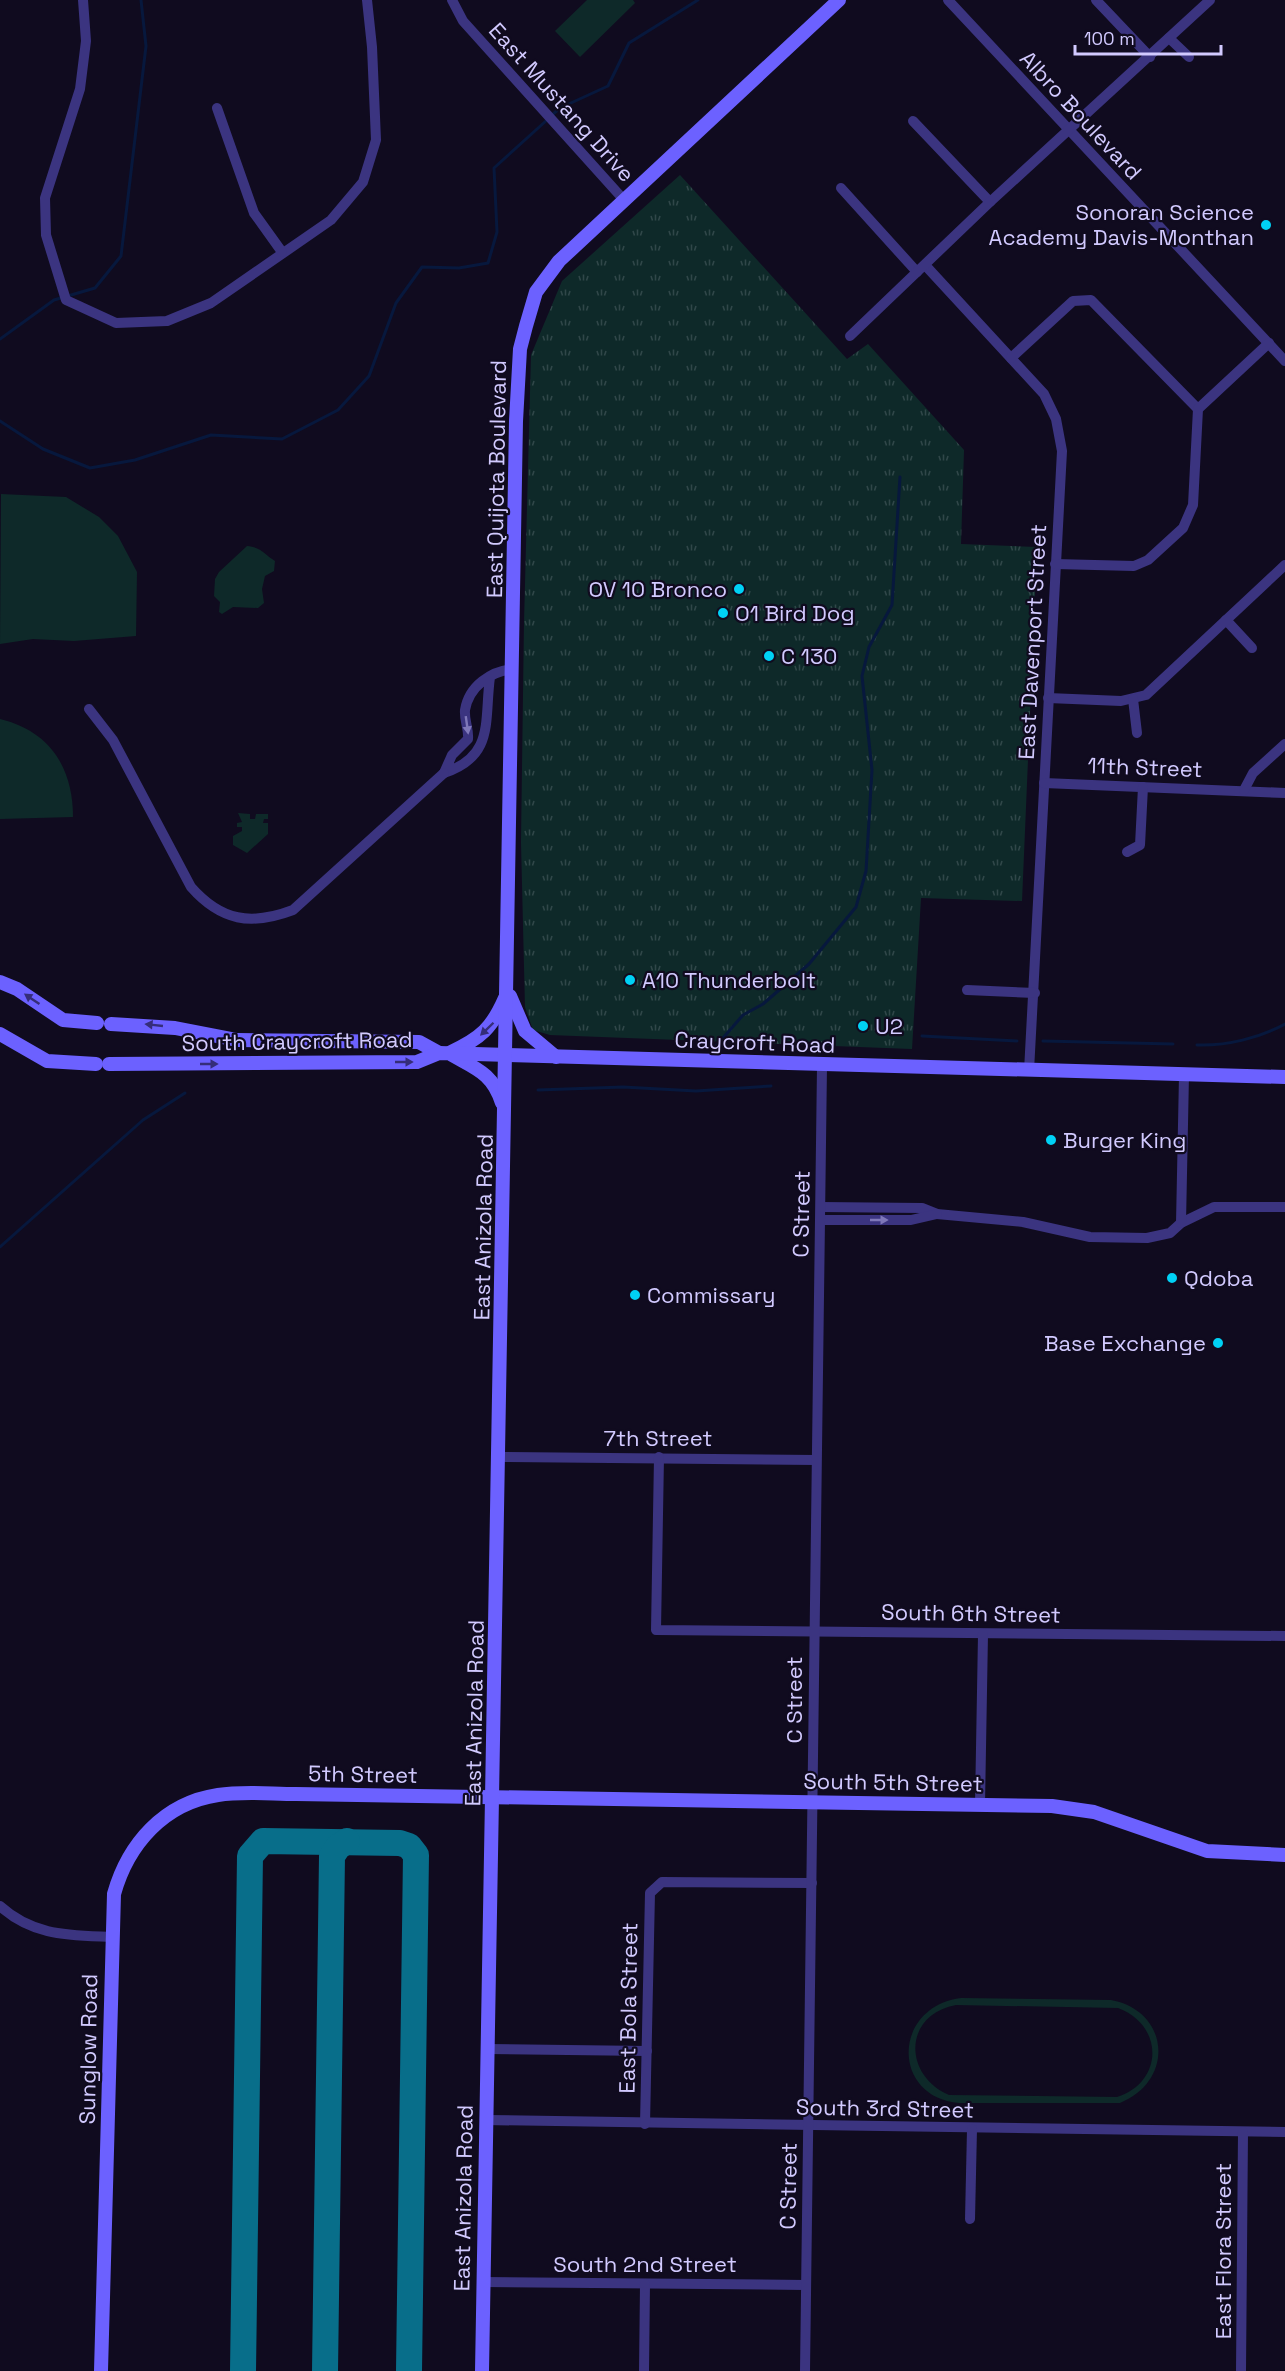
<svg xmlns="http://www.w3.org/2000/svg" width="1285" height="2371" font-family="'Space Grotesk',sans-serif">
<style>
.grass{fill:#0e2929;fill-rule:evenodd}
.park{fill:url(#park-tufts)}
.lines{fill:none;stroke-linecap:round;stroke-linejoin:round}
.stream{stroke:#07183d;stroke-width:3}
.taxiway{stroke:#086e8a;stroke-width:26}
.street{stroke:#3b3480;stroke-width:10}
.secondary{stroke:#6c61ff;stroke-width:14}
.oneway{fill:#7f78b9}
.oneway2{fill:#352d79}
.poi-dot{fill:#00d1f5;stroke:#100b1f;stroke-width:2}
.labels{text-anchor:middle;stroke-width:4.5;stroke-linejoin:round;paint-order:stroke}
.street-label{font-size:22px;fill:#d2caff;stroke:#100b1f}
.poi-label{font-size:22px;fill:#d2caff;stroke:#100b1f;text-anchor:start}
</style>
<defs>
<pattern id="park-tufts" width="24" height="20" patternUnits="userSpaceOnUse" patternTransform="scale(1.5)"><rect width="24" height="20" fill="#0e2929"/><path d="M3 7l-1-3M5 7V3M7 7l1-3M15 17l-1-3M17 17v-4M19 17l1-3" fill="none" stroke="#304749"/></pattern>
</defs>
<rect width="100%" height="100%" fill="#100b1f"/>
<g class="grass">
<polygon points="587,0 633,0 635,3 580,57 555,31"/>
<polygon points="1,494 66,497 99,517 118,536 137,572 136,636 74,641 33,639 0,644"/>
<path d="M247 546C261 547 265 555 275 561L274 571 265 576 262 589 264 603 258 608 233 607 222 614 219 612 220 602 214 596 215 579 219 572Z"/>
<path d="M0 719C50 731 73 768 73 817L0 819Z"/>
<polygon points="238,813 250,814 250,819 255,819 256,814 268,814 268,819 264,819 263,823 268,823 268,834 247,853 233,845 233,836 242,831 242,827 237,827 237,823 242,822"/>
<path d="M961 1998 1111 2000C1170 2011 1175 2081 1120 2103H959C891 2097 892 2007 961 1998ZM956 2005 1118 2008C1164 2025 1164 2082 1117 2097L949 2095C903 2075 903 2015 956 2005Z"/>
</g>
<polygon class="park" points="680,175 847,359 868,344 964,450 961,544 1037,547 1022,901 921,898 912,1049 550,1035 533,1030 525,1007 521,842 524,623 531,355 562,281"/>
<g class="lines">
<g class="stream">
<polyline points="552,115 560,108 608,86 629,43 698,0"/>
<polyline points="0,339 54,300 95,288 121,256 146,46 141,0"/>
<polyline points="0,421 43,449 90,468 135,460 211,435 282,439 338,410 369,376 396,303 422,267 459,268 488,263 497,232 494,168 547,120"/>
<polyline points="922,1036 1017,1041"/>
<polyline points="1043,1041 1173,1044"/>
<path d="M1197 1045C1227 1046 1259 1038 1285 1024"/>
<polyline points="716,1046 743,1015 763,1004 809,964 856,907 866,871 872,770 862,676 869,647 892,605 900,477"/>
<polyline points="538,1090 623,1087 696,1091 771,1086"/>
<polyline points="0,1247 143,1120 185,1093"/>
</g>
<g class="taxiway">
<polyline points="243,2371 250,1856 263,1841 400,1843 409,1846 416,1855 409,2371"/>
<polyline points="325,2371 332,1856 338,1847 347,1841"/>
</g>
<g class="street">
<polyline points="83,0 86,41 80,89 45,198 46,235 66,300 116,323 167,321 211,303 331,220 363,182 376,140 372,47 367,0"/>
<polyline points="452,0 463,21 624,200"/>
<polyline points="948,0 1285,361"/>
<polyline points="1096,0 1150,57"/>
<polyline points="1169,38 1189,57"/>
<polyline points="217,108 254,213 282,252"/>
<polyline points="913,121 990,202"/>
<polyline points="841,188 917,272"/>
<polyline points="925,265 1044,394 1056,419 1062,451 1029,1071"/>
<polyline points="850,336 990,202 1210,0"/>
<polyline points="1011,358 1073,301 1091,300 1198,409"/>
<polyline points="1055,564 1134,566 1148,560 1183,528 1193,505 1198,409 1269,343"/>
<polyline points="1226,620 1252,648"/>
<path d="M490 677C484 721 495 756 444 773L452 755 468 739C469 729 464 720 465 710 469 686 491 671 513 669"/>
<polyline points="1048,698 1121,701 1146,695 1285,565"/>
<polyline points="1133,699 1137,733"/>
<path d="M89 709 113 740 191 887C221 921 251 926 293 910L444 773"/>
<polyline points="1044,783 1285,793"/>
<polyline points="1244,790 1253,773 1285,744"/>
<polyline points="1127,852 1140,845 1143,787"/>
<polyline points="967,990 1035,993"/>
<polyline points="821,1207 922,1208 937,1214 1023,1222 1090,1237 1147,1238 1170,1233 1181,1223 1214,1207 1285,1207"/>
<polyline points="821,1220 911,1220 937,1214"/>
<polyline points="1181,1223 1184,1075"/>
<polyline points="500,1457 816,1460"/>
<polyline points="659,1457 656,1630 1285,1636"/>
<polyline points="980,1805 983,1634"/>
<path d="M0 1906C33 1936 69 1935 111 1937"/>
<polyline points="487,2049 647,2051"/>
<polyline points="485,2120 1285,2132"/>
<polyline points="645,2124 650,1893 662,1882 812,1883"/>
<polyline points="970,2219 972,2129"/>
<polyline points="483,2282 806,2285"/>
<polyline points="644,2371 645,2284"/>
<polyline points="805,2371 822,1066"/>
<polyline points="1241,2371 1243,2132"/>
</g>
<g class="secondary">
<polyline points="0,982 17,989 63,1020 97,1023"/>
<polyline points="510,996 525,1031 556,1057"/>
<polyline points="111,1024 175,1028 237,1040 419,1042 439,1053"/>
<polyline points="0,1034 47,1061 96,1064"/>
<path d="M451 1052C481 1038 492 1028 505 998"/>
<path d="M452 1055C477 1069 493 1074 502 1103"/>
<polyline points="109,1064 417,1062 439,1053 1285,1077"/>
<path d="M101 2371 114 1894C128 1844 164 1803 218 1795 243 1791 271 1794 296 1794L1052 1806 1094 1812 1207 1851 1285 1855"/>
<polyline points="482,2371 516,421 520,349 526,326 536,292 559,261 839,0"/>
</g>
</g>
<defs><path id="oneway-solid" d="M-6-.8H1V-3.2L6.5 0L1 3.2V.8H-6Z" transform="scale(1.5)"/></defs>
<g class="oneway">
<use href="#oneway-solid" transform="translate(467 725) rotate(82)"/>
<use href="#oneway-solid" transform="translate(879 1220)"/>
</g>
<g class="oneway2">
<use href="#oneway-solid" transform="translate(32 999) rotate(-146)"/>
<use href="#oneway-solid" transform="translate(154 1025) rotate(-174)"/>
<use href="#oneway-solid" transform="translate(487 1029) rotate(136)"/>
<use href="#oneway-solid" transform="translate(404 1062)"/>
<use href="#oneway-solid" transform="translate(209 1064)"/>
</g>
<g class="poi-dot">
<circle cx="1266" cy="225" r="6"/>
<circle cx="739" cy="589" r="6"/>
<circle cx="723" cy="613" r="6"/>
<circle cx="769" cy="656" r="6"/>
<circle cx="630" cy="980" r="6"/>
<circle cx="863" cy="1026" r="6"/>
<circle cx="1051" cy="1140" r="6"/>
<circle cx="1172" cy="1278" r="6"/>
<circle cx="635" cy="1295" r="6"/>
<circle cx="1218" cy="1343" r="6"/>
</g>
<g class="labels">
<g class="street-label">
<text transform="translate(562 102) rotate(48)" y="8">East Mustang Drive</text>
<text transform="translate(1081 115) rotate(47)" y="8">Albro Boulevard</text>
<text transform="translate(496 479) rotate(-89)" y="8">East Quijota Boulevard</text>
<text transform="translate(1032 642) rotate(-87)" y="8">East Davenport Street</text>
<text transform="translate(1145 767) rotate(2)" y="8">11th Street</text>
<text transform="translate(297 1041) rotate(-1)" y="8">South Craycroft Road</text>
<text transform="translate(755 1042) rotate(2)" y="8">Craycroft Road</text>
<text transform="translate(801 1214) rotate(-89)" y="8">C Street</text>
<text transform="translate(483 1227) rotate(-89)" y="8">East Anizola Road</text>
<text x="658" y="1446">7th Street</text>
<text transform="translate(971 1613) rotate(1)" y="8">South 6th Street</text>
<text transform="translate(794 1700) rotate(-90)" y="8">C Street</text>
<text transform="translate(474 1713) rotate(-89)" y="8">East Anizola Road</text>
<text transform="translate(363 1774) rotate(1)" y="8">5th Street</text>
<text transform="translate(893 1782) rotate(1)" y="8">South 5th Street</text>
<text transform="translate(628 2008) rotate(-89)" y="8">East Bola Street</text>
<text transform="translate(88 2049) rotate(-89)" y="8">Sunglow Road</text>
<text transform="translate(885 2108) rotate(1)" y="8">South 3rd Street</text>
<text transform="translate(788 2186) rotate(-89)" y="8">C Street</text>
<text transform="translate(463 2198) rotate(-89)" y="8">East Anizola Road</text>
<text transform="translate(1223 2251) rotate(-90)" y="8">East Flora Street</text>
<text x="645" y="2272">South 2nd Street</text>
</g>
<g class="poi-label">
<text x="1254" y="220" text-anchor="end">Sonoran Science<tspan x="1254" dy="25">Academy Davis-Monthan</tspan></text>
<text x="727" y="597" text-anchor="end">OV 10 Bronco</text>
<text x="735" y="621">O1 Bird Dog</text>
<text x="781" y="664">C 130</text>
<text x="642" y="988">A10 Thunderbolt</text>
<text x="875" y="1034">U2</text>
<text x="1063" y="1148">Burger King</text>
<text x="1184" y="1286">Qdoba</text>
<text x="647" y="1303">Commissary</text>
<text x="1206" y="1351" text-anchor="end">Base Exchange</text>
</g>
</g>
<path d="M1075 45v9h146v-9" fill="none" stroke="#d2caff" stroke-width="3"/>
<text x="1084" y="45" font-size="18" fill="#d2caff" stroke="#100b1f" stroke-width="4.5" paint-order="stroke">100 m</text>
</svg>
